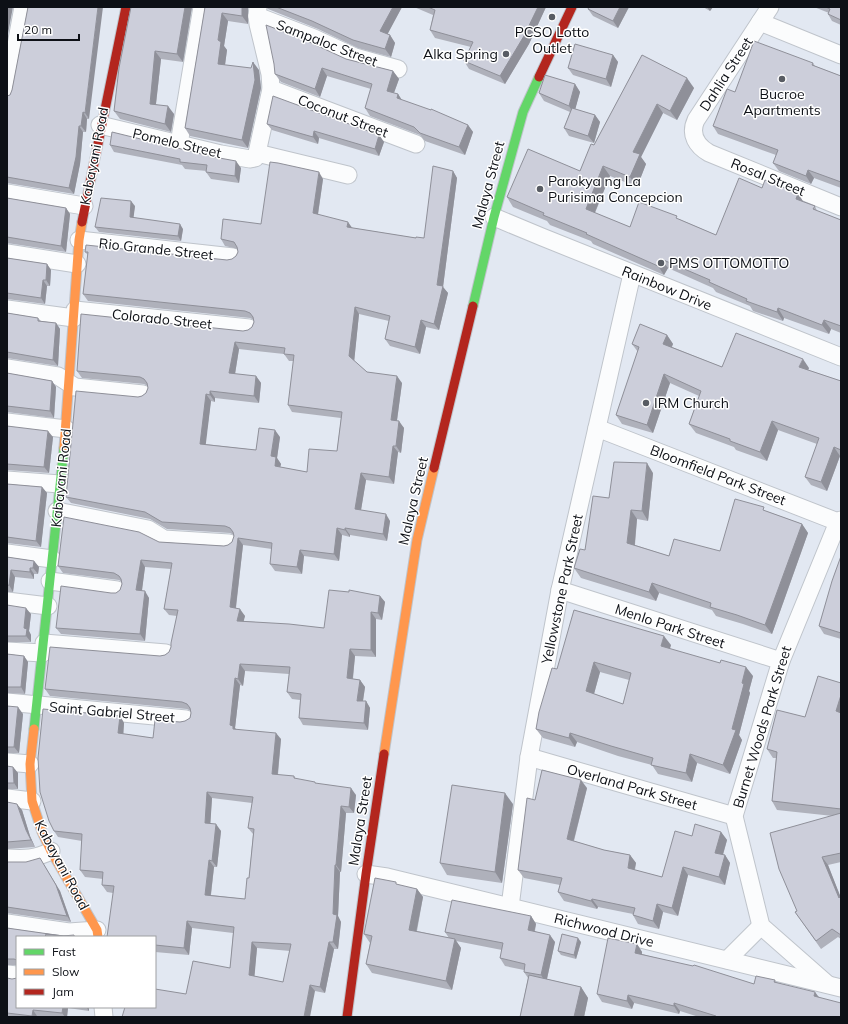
<svg xmlns="http://www.w3.org/2000/svg" width="848" height="1024" font-family="Mulish,sans-serif">
<style>
.lines{fill:none;stroke-linecap:round;stroke-linejoin:round}
.street-casing{stroke:#bfc4cb;stroke-width:19}
.fast-casing{stroke:#bfc4cb;stroke-width:11}
.slow-casing{stroke:#bfc4cb;stroke-width:11}
.jam-casing{stroke:#bfc4cb;stroke-width:11}
.street{stroke:#fbfcfd;stroke-width:17}
.fast{stroke:#63d668;stroke-width:9}
.slow{stroke:#ff974d;stroke-width:9}
.jam{stroke:#b3261e;stroke-width:9}
.wall{fill:#afb1bb;fill-rule:evenodd}
.shaded-wall{fill:#8f9099}
.building{fill:#ccceda;stroke:#8f9099;fill-rule:evenodd}
.poi-dot{fill:#585c63;stroke:#fff;stroke-width:1.5}
.labels{text-anchor:middle;stroke-width:3;stroke-linejoin:round;paint-order:stroke}
.poi-label{font-size:14px;fill:#0d1016;stroke:#fff;text-anchor:start}
.street-label{font-size:14px;fill:#0d1016;stroke:#fff}
</style>
<rect width="100%" height="100%" fill="#e2e8f2"/>
<g class="lines">
<g class="street-casing">
<g id="street">
<path d="M770 7 696 120C689 135 697 146 709 153L841 207"/>
<polyline points="257,16 314,38 355,57 398,69"/>
<polyline points="760,22 841,55"/>
<polyline points="271,89 416,144"/>
<polyline points="7,94 23,7"/>
<polyline points="100,125 221,154 250,159 255,158 257,153 271,89 270,74 258,24 257,16 258,7"/>
<polyline points="179,144 202,7"/>
<polyline points="257,153 348,175"/>
<polyline points="7,193 84,206"/>
<polyline points="494,217 542,237 841,357"/>
<polyline points="79,240 233,257"/>
<polyline points="7,253 77,264"/>
<polyline points="7,309 74,318"/>
<polyline points="75,310 249,328"/>
<polyline points="7,368 58,376 75,387 143,394"/>
<polyline points="7,422 66,429"/>
<polyline points="597,428 838,522"/>
<polyline points="7,480 60,484"/>
<polyline points="57,511 148,529 164,539 229,543"/>
<polyline points="7,553 52,559"/>
<polyline points="50,581 117,590"/>
<polyline points="560,590 781,661"/>
<polyline points="7,601 48,606"/>
<polyline points="44,643 166,653"/>
<polyline points="7,651 43,653"/>
<polyline points="7,702 186,719"/>
<polyline points="529,757 734,816"/>
<polyline points="7,762 30,764"/>
<polyline points="7,798 32,801"/>
<path d="M7 858C25 859 35 859 51 851"/>
<polyline points="366,874 387,877 841,988"/>
<polyline points="510,907 529,757 560,590 632,274"/>
<polyline points="7,923 69,932 97,930"/>
<polyline points="727,960 761,926"/>
<polyline points="7,974 17,975"/>
<polyline points="827,984 761,926 734,816 781,661 838,522 841,520"/>
<polyline points="103,1007 104,1017"/>
</g>
</g>
<g class="fast-casing">
<g id="fast">
<polyline points="473,306 494,217 523,112 539,77"/>
<polyline points="34,729 64,448"/>
</g>
</g>
<g class="slow-casing">
<g id="slow">
<polyline points="64,448 79,240 82,222"/>
<polyline points="34,729 30,764 32,801 42,832 51,851 97,930 98,937"/>
<polyline points="384,754 417,540 434,468"/>
</g>
</g>
<g class="jam-casing">
<g id="jam">
<polyline points="539,77 572,7"/>
<polyline points="82,222 126,7"/>
<polyline points="434,468 473,306"/>
<polyline points="347,1017 366,874 384,754"/>
</g>
</g>
<use href="#street" class="street"/>
<use href="#fast" class="fast"/>
<use href="#slow" class="slow"/>
<use href="#jam" class="jam"/>
</g>
<g class="wall">
<polygon points="28,7 89,119 87,119 86,132 83,132 80,164 74,194 7,183 7,96 10,95 12,90"/>
<polygon points="131,7 192,7 183,62 161,59 156,104 174,114 171,132 120,119 114,111"/>
<polygon points="205,7 248,7 248,24 228,21 224,46 227,50 225,65 259,70 261,88 248,148 190,136 185,128"/>
<polygon points="266,7 402,7 387,34 390,35 395,43 391,57 358,48 318,29 268,9"/>
<polygon points="414,7 546,7 529,44 505,84 469,69 464,61 471,47 435,38 430,30 433,15"/>
<polygon points="589,7 629,7 618,28 593,16 588,9"/>
<polygon points="703,7 713,7 710,11"/>
<polygon points="814,7 841,7 841,25 832,21 828,14 829,13"/>
<polygon points="613,55 618,62 611,87 573,75 568,68"/>
<polygon points="642,55 694,88 677,120 663,113 641,157 646,164 637,187 610,176 595,213 630,227 679,219 716,235 762,188 815,206 817,211 841,220 841,333 831,329 829,334 784,318 783,321 753,311 750,306 716,292 713,288 668,268 664,275 593,244 591,241 550,225 547,221 513,207 507,197 580,171"/>
<polygon points="346,59 393,71 399,79 394,93 398,94 402,100 468,125 473,132 465,155 425,141 420,135 370,116 365,108 371,89 327,76 320,97 281,82 275,74"/>
<polygon points="813,63 815,66 841,76 841,188 814,178 811,184 779,171 773,163 776,155 718,134 713,126 735,92"/>
<polygon points="575,84 580,92 575,109 595,115 600,122 594,143 569,136 564,128 570,112 544,101 539,93"/>
<polygon points="267,124 379,135 384,142 379,156 319,138 318,144 272,130"/>
<polygon points="110,145 241,168 239,183 211,179 206,172 207,171 185,169 182,165 114,152"/>
<path d="M453 171 457 178 443 287 448 293 439 330 426 327 420 354 390 346 385 339 389 321 359 314 354 361 367 372 402 383 397 421 404 428 401 453 398 452 394 484 366 480 361 510 390 521 387 541 350 535V537L342 535 339 561 304 556 302 574 275 571 270 564 272 549 243 545 236 608 245 616 243 621 324 628 380 596 385 602 382 620 376 619V657L355 656 353 679 360 680 365 687 363 701H366L370 708 368 730 303 725 299 718 300 700 292 699 287 692 289 674 245 671 243 686 240 685 235 728 236 729 281 739 278 775 294 776 296 779 356 795 354 813H346L341 872H340L338 916 341 922 338 949H334L325 993 315 991 186 994 230 968 233 933 192 928 189 955 155 952V937L113 893 107 892 102 885 103 879 85 877 80 870 82 841 58 837 54 831 120 716 124 723 123 734 153 738 180 722 185 721 190 718 191 713V711L187 709 50 696 45 689 160 656 165 655 169 652 171 647 177 616 169 615 164 609 171 569 145 567 142 591 149 598 145 641 61 634 56 628 111 593H116L120 590 122 584V582L119 580 63 573 58 566 159 542 224 546 228 545 232 542 234 536V535L230 533 167 529 150 519 71 503 66 497 138 397 142 396 146 393 148 388V386L144 384 82 378 77 371 248 330 252 327 254 322V320L250 318 88 301 83 294 88 255 85 252 227 260 232 259 236 256 238 252V249L225 246 221 239 261 224 323 179 318 215 353 228 416 238H424ZM239 349 284 354 289 361H294L288 405 292 412 341 418 337 451 307 472 280 467 281 464 277 458 280 437 256 450 205 444 211 401 215 402V398L259 403 261 383 256 376 235 374ZM212 798 252 803 248 828 253 834 249 878 245 899 211 895 214 867H217L221 831 210 824ZM257 948 290 951 283 982 254 976Z"/>
<polygon points="7,198 66,208 70,214 66,252 7,243"/>
<polygon points="135,206 133,217 183,229 181,241 99,232 95,227"/>
<polygon points="7,258 47,264 51,270 50,286 47,286 45,304 7,299"/>
<polygon points="7,313 38,318 41,321 56,323 60,329 58,366 7,358"/>
<polygon points="667,335 673,344 672,347 722,367 809,368 808,370 841,381 841,456 840,456 827,491 811,485 805,477 817,444 778,430 767,461 736,450 734,447 696,433 689,424 699,396 670,383 653,433 622,424 616,415 638,352 632,344"/>
<polygon points="7,373 52,381 56,387 54,418 7,412"/>
<polygon points="7,426 53,437 49,473 7,470"/>
<polygon points="653,473 648,521 637,519 635,545 669,556 720,551 766,511 802,524 808,533 772,634 743,624 716,616 712,610 659,593 656,601 581,578 574,568 585,550 609,498"/>
<polygon points="7,484 42,487 47,493 41,547 7,543"/>
<polygon points="841,556 841,639 824,634 819,626"/>
<polygon points="7,557 34,561 39,567 38,574 34,574 34,579 15,577 13,592 7,592"/>
<polygon points="7,605 31,614 29,631 31,635 31,642 7,642"/>
<path d="M671 645 670 649 753 676 749 691 750 693 739 735 742 740 730 774 697 763 692 782 658 774 652 765 618 756 577 742 575 747 543 738 536 729 557 669ZM600 672 629 680 623 704 594 694Z"/>
<polygon points="7,654 24,656 28,662 25,694 7,693"/>
<polygon points="841,683 841,862 828,865 840,896 841,895 841,939 838,937 821,949 795,912 797,911 833,816 777,810 772,801 776,758 773,758 767,749 805,717"/>
<polygon points="7,706 23,714 19,753 7,753"/>
<polygon points="7,766 13,767 18,773 18,789 7,789"/>
<polygon points="587,788 574,841 604,850 630,855 636,863 635,870 662,877 692,836 721,832 727,840 723,855 725,855 730,863 725,885 688,875 678,916 663,912 659,929 638,924 633,915 633,914 598,907 597,909 564,901 558,892 560,885 524,878 518,870 535,800"/>
<polygon points="7,802 22,810 30,836 35,847 7,849"/>
<polygon points="513,804 502,883 447,875 440,863"/>
<polygon points="7,862 44,865 60,891 71,922 7,913"/>
<polygon points="398,885 417,889 423,897 417,931 449,938 445,932 531,916 536,924 535,931 555,942 547,979 581,987 588,998 584,1017 520,1017 528,978 524,972 524,970 505,966 500,958 502,950 456,941 461,948 452,990 372,973 366,964 370,943 364,934"/>
<polygon points="7,928 63,936 74,935 75,937 17,937 17,965 7,965"/>
<polygon points="581,942 576,959 561,955 558,951"/>
<polygon points="637,944 642,952 642,954 754,984 775,980 776,982 819,997 841,1017 699,1017 680,1011 679,1014 634,1003 632,1009 602,1002 597,994"/>
<polygon points="7,978 17,1007 89,1007 89,1011 68,1008 67,1017 46,1017 37,1016 37,1017 7,1017"/>
</g>
<g class="shaded-wall">
<polygon points="7,7 13,7 7,39"/>
<polygon points="98,7 103,7 89,119 85,113"/>
<polygon points="185,7 192,7 183,62 177,54"/>
<polygon points="242,7 248,7 248,24 242,16"/>
<polygon points="393,7 402,7 385,39 380,31"/>
<polygon points="538,7 546,7 529,44 505,84 500,76"/>
<polygon points="620,7 629,7 618,28 613,21"/>
<polygon points="707,7 713,7 710,11"/>
<polygon points="222,13 228,21 224,46 227,50 224,72 218,64 218,40"/>
<polygon points="390,35 395,43 391,57 385,49"/>
<polygon points="155,51 161,59 155,112 150,104"/>
<polygon points="613,55 618,62 611,87 606,79"/>
<polygon points="253,62 259,70 261,88 248,148 242,140"/>
<polygon points="322,68 327,76 320,97 315,89"/>
<polygon points="393,71 399,79 392,98 387,91"/>
<polygon points="687,78 694,88 677,120 670,111"/>
<polygon points="575,84 580,92 574,114 569,106"/>
<polygon points="398,94 403,102 397,98"/>
<polygon points="657,104 663,113 641,157 646,164 637,187 630,177 633,152"/>
<polygon points="168,106 174,114 171,132 165,124"/>
<polygon points="83,112 87,119 86,132 81,126"/>
<polygon points="595,115 600,122 594,143 588,136"/>
<polygon points="468,125 473,132 465,155 459,147"/>
<polygon points="79,126 83,132 80,164 74,194 69,188"/>
<polygon points="314,131 319,138 318,144 313,137"/>
<polygon points="379,135 384,142 379,156 375,149"/>
<polygon points="236,161 241,168 239,183 235,176"/>
<polygon points="603,166 610,176 592,219 586,209"/>
<polygon points="808,170 814,178 811,184 806,176"/>
<polygon points="453,171 457,178 443,287 448,293 439,330 434,324 437,285"/>
<polygon points="319,172 323,179 317,220 313,213"/>
<polygon points="798,193 804,203 796,199"/>
<polygon points="131,201 135,206 133,222 130,217"/>
<polygon points="66,208 70,214 66,252 61,246"/>
<polygon points="348,222 353,229 347,227"/>
<polygon points="180,224 183,229 181,241 178,236"/>
<polygon points="661,259 668,268 664,275 658,266"/>
<polygon points="47,264 51,270 50,286 46,280"/>
<polygon points="43,280 47,286 45,304 41,298"/>
<polygon points="355,307 359,314 354,363 349,356"/>
<polygon points="778,308 784,318 783,321 777,312"/>
<polygon points="421,320 426,327 420,354 415,347"/>
<polygon points="824,320 831,329 829,334 822,325"/>
<polygon points="56,323 60,329 58,366 53,360"/>
<polygon points="667,335 673,344 669,352 663,344"/>
<polygon points="235,342 239,349 234,380 229,373"/>
<polygon points="803,359 809,368 805,376 799,367"/>
<polygon points="664,374 670,383 653,433 647,425"/>
<polygon points="256,376 261,383 259,403 254,396"/>
<polygon points="397,376 402,383 396,427 391,420"/>
<polygon points="52,381 56,387 54,418 50,411"/>
<polygon points="210,391 215,398 215,402 210,395"/>
<polygon points="206,394 211,401 205,451 200,444"/>
<polygon points="399,421 404,428 401,453 396,446"/>
<polygon points="772,421 778,430 767,461 760,452"/>
<polygon points="275,430 280,437 277,458 281,464 279,472 275,466 271,456"/>
<polygon points="48,431 53,437 49,473 44,467"/>
<polygon points="393,446 398,452 394,484 389,477"/>
<polygon points="834,447 840,456 827,491 821,482"/>
<polygon points="647,463 653,473 648,521 642,511"/>
<polygon points="361,473 366,480 360,516 355,509"/>
<polygon points="42,487 47,493 41,547 36,541"/>
<polygon points="631,510 637,519 634,552 627,543"/>
<polygon points="386,514 390,521 387,541 383,534"/>
<polygon points="802,524 808,533 772,634 765,625"/>
<polygon points="337,528 342,535 339,561 334,554"/>
<polygon points="345,528 350,535 350,537 345,530"/>
<polygon points="238,538 243,545 235,614 230,607"/>
<polygon points="300,550 304,556 302,574 297,567"/>
<polygon points="141,560 145,567 141,597 136,590"/>
<polygon points="34,561 39,567 38,574 33,568"/>
<polygon points="30,568 34,574 34,579 30,572"/>
<polygon points="11,570 15,577 13,592 9,585"/>
<polygon points="652,583 659,593 656,601 649,592"/>
<polygon points="145,591 149,598 145,641 140,634"/>
<polygon points="380,596 385,602 382,620 378,613"/>
<polygon points="26,608 31,614 29,631 31,635 31,642 26,636 24,628"/>
<polygon points="240,609 245,616 242,628 237,621"/>
<polygon points="371,612 376,619 376,657 371,650"/>
<polygon points="664,636 671,645 667,656 661,646"/>
<polygon points="350,649 355,656 352,685 347,678"/>
<polygon points="24,656 28,662 25,694 21,687"/>
<polygon points="594,662 600,672 592,701 586,691"/>
<polygon points="240,664 245,671 243,686 238,679"/>
<polygon points="746,667 753,676 749,691 750,693 739,735 742,740 730,774 723,765 742,683"/>
<polygon points="235,678 240,685 235,728 238,733 230,725"/>
<polygon points="360,680 365,687 362,707 357,701"/>
<polygon points="841,695 841,719 836,711"/>
<polygon points="366,701 370,708 368,730 364,723"/>
<polygon points="18,707 23,714 19,753 14,747"/>
<polygon points="120,716 124,723 123,740 118,733"/>
<polygon points="276,733 281,739 277,781 272,774"/>
<polygon points="570,733 577,742 575,747 569,738"/>
<polygon points="690,754 697,763 692,782 686,773"/>
<polygon points="13,767 18,773 18,789 14,783"/>
<polygon points="581,780 587,788 572,847 567,839"/>
<polygon points="351,788 356,795 354,813 349,807"/>
<polygon points="207,792 212,798 210,830 205,823"/>
<polygon points="505,793 513,804 502,883 495,872"/>
<polygon points="17,804 22,810 30,836 35,847 31,840 26,830"/>
<polygon points="341,806 346,813 341,872 336,865"/>
<polygon points="216,824 221,831 217,867 212,861"/>
<polygon points="721,832 727,840 721,861 715,853"/>
<polygon points="630,855 636,863 633,876 628,868"/>
<polygon points="725,855 730,863 725,885 719,877"/>
<polygon points="822,857 828,865 841,898 839,898"/>
<polygon points="40,858 44,865 60,891 71,922 67,916"/>
<polygon points="209,860 214,867 210,901 205,895"/>
<polygon points="335,865 340,872 338,916 341,922 338,949 333,942 333,914"/>
<polygon points="683,867 688,875 678,916 672,908"/>
<polygon points="417,889 423,897 415,938 409,930"/>
<polygon points="592,899 598,907 597,909 591,901"/>
<polygon points="657,904 663,912 659,929 653,921"/>
<polygon points="531,916 536,924 533,937 528,930"/>
<polygon points="187,921 192,928 189,955 184,948"/>
<polygon points="550,935 555,942 546,983 541,975"/>
<polygon points="578,938 581,942 576,959 574,955"/>
<polygon points="455,939 461,948 452,990 446,981"/>
<polygon points="252,942 257,948 254,982 249,975"/>
<polygon points="329,942 334,949 325,993 320,987"/>
<polygon points="637,944 642,952 641,961 635,953"/>
<polygon points="310,985 315,991 310,1017 304,1017"/>
<polygon points="581,987 588,998 584,1017 574,1017"/>
<polygon points="815,992 821,1000 814,996"/>
<polygon points="628,995 634,1003 632,1009 627,1001"/>
<polygon points="674,1003 680,1011 679,1014 674,1006"/>
<polygon points="63,1007 66,1007 68,1008 67,1017 65,1017 62,1013"/>
<polygon points="86,1007 89,1007 89,1011"/>
<polygon points="33,1010 37,1016 37,1017 33,1017 32,1016"/>
</g>
<g class="building">
<polygon points="28,7 98,7 85,113 83,112 81,126 79,126 76,157 69,188 7,177 7,96 10,95 12,90"/>
<polygon points="131,7 185,7 177,54 155,51 150,104 168,106 165,124 114,111 119,68"/>
<polygon points="205,7 242,7 242,16 222,13 218,40 221,42 218,64 251,68 253,62 255,80 242,140 185,128"/>
<polygon points="276,7 393,7 380,31 390,35 385,49 353,40 312,21"/>
<polygon points="428,7 538,7 524,36 500,76 464,61 473,42 430,30 435,10"/>
<polygon points="589,7 620,7 613,21 588,9"/>
<polygon points="826,7 841,7 841,20 828,14 830,9"/>
<polygon points="266,25 305,40 346,59 393,71 387,91 398,94 397,98 431,110 431,109 468,125 459,147 420,133 414,127 365,108 372,84 322,68 315,89 275,74 274,64"/>
<polygon points="754,41 813,63 812,65 841,76 841,182 808,170 806,176 773,163 778,150 713,126 727,89 735,92"/>
<polygon points="575,44 613,55 606,79 568,68"/>
<polygon points="642,55 687,78 670,111 657,104 633,152 640,154 630,177 603,166 586,209 630,227 639,202 677,216 676,218 716,235 739,178 762,188 765,180 798,193 796,199 815,206 813,209 841,220 841,326 824,320 822,325 778,308 777,312 746,301 747,299 709,282 710,280 661,259 658,266 586,234 587,233 543,215 544,213 507,197 528,149 580,171 591,144 594,145"/>
<polygon points="545,75 575,84 569,106 539,93"/>
<polygon points="273,96 379,135 375,149 314,131 313,137 267,124"/>
<polygon points="572,108 595,115 588,136 564,128"/>
<polygon points="112,132 214,157 236,161 235,176 206,172 207,165 180,162 180,159 110,145"/>
<path d="M270 162 278 163 319 172 313 213 348 222 347 227 416 238V237L424 238 433 166 453 171 437 285 443 286 434 324 421 320 415 347 385 339 390 316 355 307 349 356 367 372 397 376 391 420 399 421 396 446H393L389 477 361 473 355 509 386 514 383 534 345 528V530L337 528 334 554 300 550 297 567 270 564 272 543 238 538 230 607 240 609 237 621 289 624 324 628 329 590 349 592V590L380 596 378 613 371 612V650L350 649 347 678 360 680 357 701H366L364 723 299 718 301 694 287 692 290 667 240 664 238 679 235 678 230 725 233 726V729L276 733 272 774 294 776V778L315 782V783L351 788 349 807 341 806 336 865H335L333 914 337 915 333 942H329L320 987 310 985 304 1017H122L125 1007H155V989L186 994 193 961 230 968 234 927 187 921 184 948 155 945V937H107L114 886 102 885 103 872 80 870 82 834 54 831 49 821 40 792 38 758 43 709 120 716 118 733 153 738 155 720 180 722 185 721 190 718 191 713 190 708 187 704 182 702 45 689 50 647 160 656 165 655 169 652 171 647V643L178 610 164 609 172 563 141 560 136 590 145 591 140 634 56 628 61 586 111 593H116L120 590 122 584 121 579 119 576 114 573 58 566 64 517 139 532 159 542 224 546 228 545 232 542 234 536 233 532 230 528 225 526 162 522 145 512 66 497 76 391 138 397 142 396 146 393 148 388 147 383 144 379 140 377 77 371 81 314 243 331 248 330 252 327 254 322 253 317 250 313 245 311 83 294 88 252H85L86 245 227 260 232 259 236 256 238 252 237 247 234 242 221 239 223 219 261 224ZM235 342 285 348 284 354 294 355 288 405 342 412 337 451 309 449 307 472 275 466 276 457 271 456 275 430 259 428 256 450 200 444 206 394 210 395V391L254 396 256 376 229 373ZM207 792 253 797 248 828 254 829 249 878H247L245 899 205 895 209 860 212 861 216 824 205 823ZM252 942 291 944 283 982 249 975Z"/>
<polygon points="7,198 66,208 61,246 7,237"/>
<polygon points="101,198 131,201 130,217 180,224 178,236 95,227"/>
<polygon points="7,258 47,264 46,280 43,280 41,298 7,293"/>
<polygon points="7,313 38,318 38,321 56,323 53,360 7,352"/>
<polygon points="640,324 667,335 663,344 722,367 736,333 803,359 799,367 841,381 841,450 834,447 821,482 805,477 819,438 772,421 760,452 730,441 730,439 689,424 701,391 664,374 647,425 616,415 639,347 632,344"/>
<polygon points="7,373 52,381 50,411 7,406"/>
<polygon points="7,426 48,431 44,467 7,464"/>
<polygon points="614,462 647,463 642,511 631,510 627,543 669,556 674,539 720,551 735,499 764,507 763,510 802,524 765,625 737,615 710,607 711,603 652,583 649,592 574,568 580,549 585,550 593,496 609,498"/>
<polygon points="7,484 42,487 36,541 7,537"/>
<polygon points="841,556 841,633 819,626 832,581"/>
<polygon points="7,557 34,561 33,568 30,568 30,572 11,570 9,585 7,586"/>
<polygon points="7,605 26,608 24,628 27,629 26,636 7,636"/>
<path d="M574 610 664 636 661 646 720 663 721 660 746 667 742 683 744 684 732 729 736 730 723 765 690 754 686 773 651 765 653 758 611 746 570 733 569 738 536 729 539 712 552 668 557 669ZM594 662 631 673 623 704 586 691Z"/>
<polygon points="7,654 24,656 21,687 7,687"/>
<polygon points="818,676 841,683 841,695 836,711 841,713 841,809 772,801 777,752 767,749 777,710 805,717"/>
<polygon points="7,706 18,707 14,747 7,747"/>
<polygon points="7,766 13,767 14,783 7,783"/>
<polygon points="542,770 581,780 567,839 604,850 630,855 628,868 662,877 675,831 692,836 695,824 721,832 715,853 725,855 719,877 683,867 672,908 657,904 653,921 633,915 635,908 592,899 591,901 558,892 562,878 518,870 527,798 535,800"/>
<polygon points="452,785 505,793 495,872 440,863"/>
<polygon points="7,802 17,804 26,830 31,840 7,842"/>
<polygon points="841,813 841,853 822,857 839,898 841,895 841,935 832,929 816,941 795,912 797,911 779,869 770,833"/>
<polygon points="40,858 56,885 67,916 7,907 7,862 26,862"/>
<polygon points="375,878 396,882 396,884 417,889 409,930 455,939 446,981 366,964 372,936 364,934"/>
<polygon points="452,900 531,916 528,930 550,935 541,975 524,972 525,964 500,958 503,943 445,932"/>
<polygon points="7,928 63,936 74,935 74,937 46,934 45,937 17,937 17,960 14,959 7,959"/>
<polygon points="562,934 578,938 574,955 558,951"/>
<polygon points="608,938 637,944 635,953 693,966 694,965 754,984 756,976 775,980 774,982 815,992 814,996 841,1003 841,1017 716,1017 716,1016 674,1003 674,1006 628,995 627,1001 597,994"/>
<polygon points="529,975 581,987 574,1017 520,1017"/>
<polygon points="7,978 12,979 17,978 17,1007 63,1007 62,1013 33,1010 32,1016 7,1013"/>
</g>
<g class="poi-dot">
<circle cx="552" cy="17" r="4"/>
<circle cx="506" cy="54" r="4"/>
<circle cx="782" cy="79" r="4"/>
<circle cx="540" cy="189" r="4"/>
<circle cx="661" cy="263" r="4"/>
<circle cx="646" cy="403" r="4"/>
</g>
<g class="labels">
<g class="poi-label">
<text x="552" y="37" text-anchor="middle">PCSO Lotto<tspan x="552" dy="16">Outlet</tspan></text>
<text x="498" y="59" text-anchor="end">Alka Spring</text>
<text x="782" y="99" text-anchor="middle">Bucroe<tspan x="782" dy="16">Apartments</tspan></text>
<text x="548" y="186">Parokya ng La<tspan x="548" dy="16">Purisima Concepcion</tspan></text>
<text x="669" y="268">PMS OTTOMOTTO</text>
<text x="654" y="408">IRM Church</text>
</g>
<g class="street-label">
<text transform="translate(327 43) rotate(21)" y="5">Sampaloc Street</text>
<text transform="translate(726 74) rotate(-57)" y="5">Dahlia Street</text>
<text transform="translate(343 116) rotate(21)" y="5">Coconut Street</text>
<text transform="translate(177 143) rotate(13)" y="5">Pomelo Street</text>
<text transform="translate(94 156) rotate(-79)" y="5">Kabayani Road</text>
<text transform="translate(768 177) rotate(22)" y="5">Rosal Street</text>
<text transform="translate(488 185) rotate(-75)" y="5">Malaya Street</text>
<text transform="translate(156 249) rotate(6)" y="5">Rio Grande Street</text>
<text transform="translate(667 288) rotate(22)" y="5">Rainbow Drive</text>
<text transform="translate(162 319) rotate(6)" y="5">Colorado Street</text>
<text transform="translate(718 475) rotate(21)" y="5">Bloomfield Park Street</text>
<text transform="translate(61 478) rotate(-84)" y="5">Kabayani Road</text>
<text transform="translate(413 501) rotate(-77)" y="5">Malaya Street</text>
<text transform="translate(562 589) rotate(-78)" y="5">Yellowstone Park Street</text>
<text transform="translate(670 626) rotate(18)" y="5">Menlo Park Street</text>
<text transform="translate(112 712) rotate(5)" y="5">Saint Gabriel Street</text>
<text transform="translate(762 727) rotate(-73)" y="5">Burnet Woods Park Street</text>
<text transform="translate(632 787) rotate(16)" y="5">Overland Park Street</text>
<text transform="translate(360 821) rotate(-81)" y="5">Malaya Street</text>
<text transform="translate(62 865) rotate(62)" y="5">Kabayani Road</text>
<text transform="translate(604 930) rotate(14)" y="5">Richwood Drive</text>
</g>
</g>
<rect width="848" height="1024" fill="none" stroke="#0d1016" stroke-width="16"/>
<rect x="16" y="936" width="140" height="72" fill="#ffffff" stroke="#9e9fa2"/>
<rect x="24" y="949" width="20" height="6" fill="#63d668" stroke="#9e9fa2"/>
<text x="52" y="956" font-size="12" fill="#0d1016">Fast</text>
<rect x="24" y="969" width="20" height="6" fill="#ff974d" stroke="#9e9fa2"/>
<text x="52" y="976" font-size="12" fill="#0d1016">Slow</text>
<rect x="24" y="989" width="20" height="6" fill="#b3261e" stroke="#9e9fa2"/>
<text x="52" y="996" font-size="12" fill="#0d1016">Jam</text>
<path d="M18 34v6h61v-6" fill="none" stroke="#0d1016" stroke-width="2"/>
<text x="24" y="34" font-size="12" fill="#0d1016" stroke="#ffffff" stroke-width="3" paint-order="stroke">20 m</text>
</svg>
